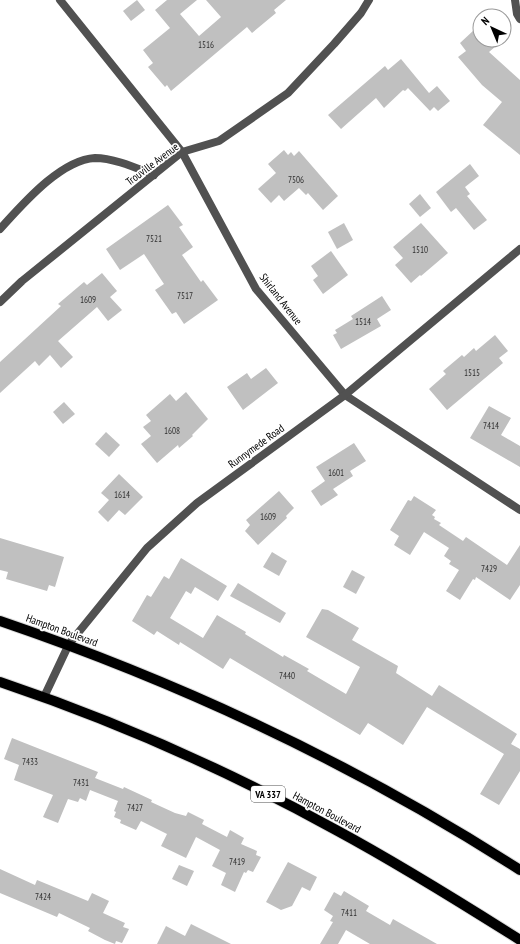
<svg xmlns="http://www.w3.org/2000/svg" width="520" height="944" font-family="'PT Sans Narrow',sans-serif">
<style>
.building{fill:#c0c0c0}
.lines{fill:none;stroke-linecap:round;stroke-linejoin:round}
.primary-casing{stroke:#dbdbdb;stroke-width:12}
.lane{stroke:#515151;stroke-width:8}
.street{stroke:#515151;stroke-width:8}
.primary{stroke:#000;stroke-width:10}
.labels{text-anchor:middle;stroke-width:3.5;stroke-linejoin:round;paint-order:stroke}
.number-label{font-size:9px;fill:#303030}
.shield{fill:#fff;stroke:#4c4c4c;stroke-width:1}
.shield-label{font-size:10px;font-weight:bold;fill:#000}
.street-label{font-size:11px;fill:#000;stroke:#fff}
</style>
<rect width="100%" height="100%" fill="#fff"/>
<g class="building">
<polygon points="137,0 145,10 131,21 123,11"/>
<polygon points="167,0 197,0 180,14 199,36 221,17 206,0 286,0 274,10 276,13 252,33 247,27 171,91 167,85 165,87 148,67 153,63 143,50 170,28 155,10"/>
<polygon points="474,30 480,36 480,40 503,40 489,52 520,80 520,155 483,125 502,102 482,85 458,57 466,51 460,43"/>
<polygon points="401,59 429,93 437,86 450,101 438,111 434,107 430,111 408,88 405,91 403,90 384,108 376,98 341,129 328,115 385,66 388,70"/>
<polygon points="284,150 288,155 291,152 294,156 299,151 338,196 323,210 308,193 306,195 299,188 284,201 279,195 271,203 258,189 276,173 268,164"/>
<polygon points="470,164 479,176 465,187 470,194 467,196 487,220 474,230 456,208 451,212 436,192"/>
<polygon points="420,194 431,208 420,217 409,204"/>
<polygon points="168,205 183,225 179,227 193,247 182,255 201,282 203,280 218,300 184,324 176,312 172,314 155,290 164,284 144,254 120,270 106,249"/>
<polygon points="344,223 353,240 337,249 328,232"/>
<polygon points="421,223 448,253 421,276 420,275 411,283 395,265 403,258 393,247"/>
<polygon points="331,251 348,275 323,294 313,280 318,276 311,266"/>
<polygon points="102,273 117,291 110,297 122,310 108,321 97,307 58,341 73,357 61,368 50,355 39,366 35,361 0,393 0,362 61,306 58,304 84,282 87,285"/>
<polygon points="382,296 391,310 377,319 381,326 341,349 333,335 337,333 335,330 353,319 351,316"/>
<polygon points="495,335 508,351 499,358 503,363 447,410 429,389 446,374 443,371 462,355 464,357 474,348 476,351"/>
<polygon points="266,368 278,383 243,410 227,387 247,373 251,379"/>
<polygon points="186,392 208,419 192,435 193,436 179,448 178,445 157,463 141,444 151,436 143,427 151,421 146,415 170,394 176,401"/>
<polygon points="64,402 75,414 63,424 53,412"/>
<polygon points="489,406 511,418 501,435 520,446 520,467 470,438"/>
<polygon points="106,432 120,445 109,457 95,444"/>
<polygon points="354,443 366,461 350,471 353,476 333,489 338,495 321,506 311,491 325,481 316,467"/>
<polygon points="119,474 143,497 125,515 119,510 108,522 98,512 109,500 101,493"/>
<polygon points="279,491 294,508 286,516 287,518 258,545 245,531 250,525 246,520"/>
<polygon points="414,496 436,510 432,515 435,517 434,519 441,523 439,525 463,541 466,537 507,565 520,545 520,585 510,600 476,577 475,580 473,579 460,600 446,591 459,570 449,564 451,561 444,556 449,548 424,532 410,555 394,545 399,536 390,530 408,500 411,501"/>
<polygon points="0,538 64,557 55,587 49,585 47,591 6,579 8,572 0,570"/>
<polygon points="272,552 287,561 279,576 263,567"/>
<polygon points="181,558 227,586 218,601 195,587 191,594 186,591 170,618 203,638 217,615 246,632 245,634 283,657 284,655 309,669 307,671 346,694 360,667 306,637 322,609 328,610 359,628 352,640 398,666 396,673 432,696 439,685 517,734 511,744 520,749 520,771 499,805 480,794 504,754 427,707 403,745 368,723 360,735 230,658 223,669 180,642 179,645 157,631 154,635 132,621 147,595 151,597 164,576 169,579"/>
<polygon points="352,570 365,577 356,594 343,587"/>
<polygon points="238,583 286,613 280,623 230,596"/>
<polygon points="12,738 98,772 95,778 123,789 124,787 152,800 151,802 175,813 186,816 188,812 204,820 202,824 227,837 230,830 244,838 241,844 257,851 256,855 261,857 253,872 248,870 246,873 244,872 235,892 221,885 226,873 212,866 220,850 196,837 186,858 161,846 167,834 141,821 136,830 120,823 121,820 114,817 116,812 114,811 118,801 90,790 86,801 80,798 78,802 68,799 58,823 43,817 53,795 14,780 19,765 4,759"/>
<polygon points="288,862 317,877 310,891 302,887 292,906 281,910 266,902"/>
<polygon points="179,865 194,871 187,886 172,879"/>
<polygon points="0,869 35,885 37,880 88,901 92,893 109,901 103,913 125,923 123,927 129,929 122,943 116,941 115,944 105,940 88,931 90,928 59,913 57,917 0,893"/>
<polygon points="344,891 369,906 366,911 390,925 393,919 437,944 370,944 346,930 338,944 320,944 333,922 330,921 333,916 324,910 334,892 341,896"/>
<polygon points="191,924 231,944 157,944 166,926 185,936"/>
</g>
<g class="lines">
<g class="primary-casing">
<g id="primary">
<path d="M0 621C182 683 358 766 520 870"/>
<path d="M0 682C116 721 229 771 336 830 399 864 460 902 520 940"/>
</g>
</g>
<path class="lane" d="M0 229C22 205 60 160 95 158 114 158 136 168 154 175"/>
<g class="street">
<polyline points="60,0 182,152 256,289 345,395 520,510"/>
<polyline points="515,0 517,14 520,19"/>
<polyline points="0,302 22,281 182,152 219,141 288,93 334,44 361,13 369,0"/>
<polyline points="44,697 69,644 147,548 197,503 345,395 520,249"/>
</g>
<use href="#primary" class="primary"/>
</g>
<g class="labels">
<g class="number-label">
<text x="206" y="48">1516</text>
<text x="296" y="183">7506</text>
<text x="154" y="242">7521</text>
<text x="420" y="253">1510</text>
<text x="185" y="299">7517</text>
<text x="88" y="303">1609</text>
<text x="363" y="325">1514</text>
<text x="472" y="376">1515</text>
<text x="491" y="429">7414</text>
<text x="172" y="434">1608</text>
<text x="336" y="476">1601</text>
<text x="122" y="498">1614</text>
<text x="268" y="520">1609</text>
<text x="489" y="572">7429</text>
<text x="287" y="679">7440</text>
<text x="30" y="765">7433</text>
<text x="81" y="786">7431</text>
<text x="135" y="811">7427</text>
<text x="237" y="865">7419</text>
<text x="43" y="900">7424</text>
<text x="349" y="916">7411</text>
</g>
<rect class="shield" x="251" y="786" width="34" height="16" rx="3"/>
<g class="shield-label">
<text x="268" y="798">VA 337</text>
</g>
<g class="street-label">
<text transform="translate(152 164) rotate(-37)" y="4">Trouville Avenue</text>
<text transform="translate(281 299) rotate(52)" y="4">Shirland Avenue</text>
<text transform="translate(256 446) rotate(-36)" y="4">Runnymede Road</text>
<text transform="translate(62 630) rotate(20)" y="4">Hampton Boulevard</text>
<text transform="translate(327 812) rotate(28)" y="4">Hampton Boulevard</text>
</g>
</g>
<g transform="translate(492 28) rotate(316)"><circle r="19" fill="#ffffff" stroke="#999999"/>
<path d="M0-3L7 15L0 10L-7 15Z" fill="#000000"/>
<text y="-6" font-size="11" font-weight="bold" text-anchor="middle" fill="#000000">N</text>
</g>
</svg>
